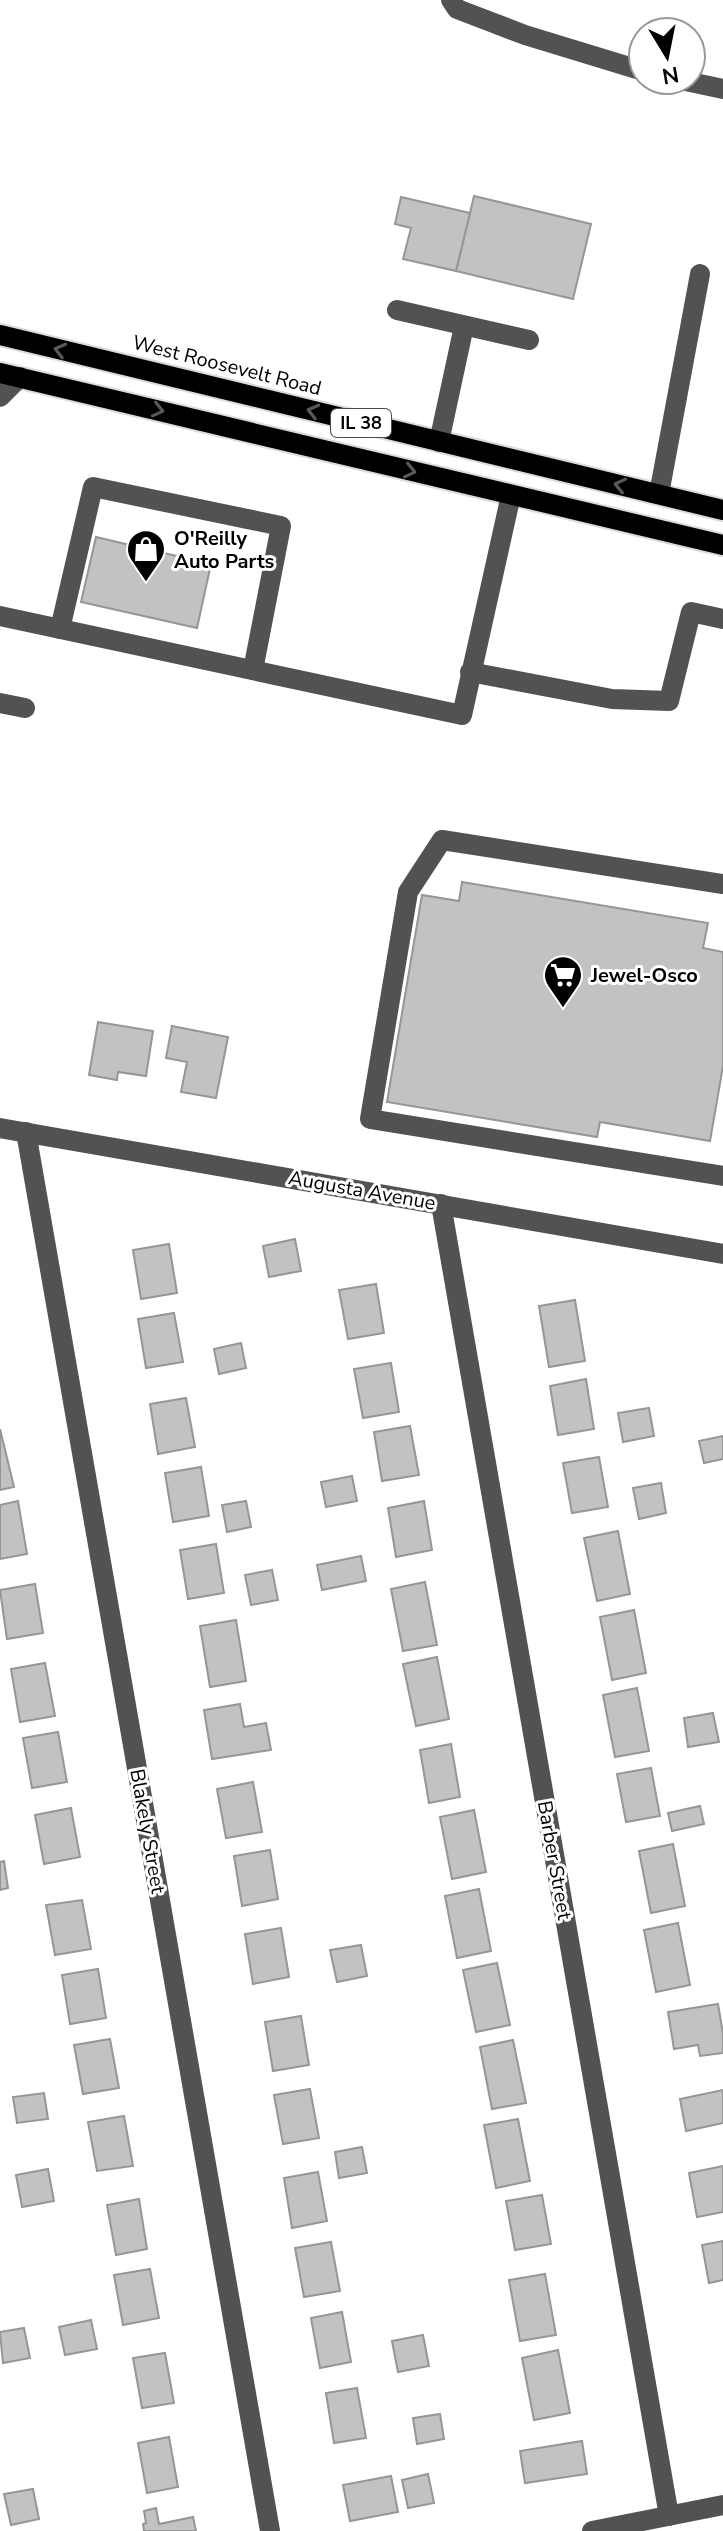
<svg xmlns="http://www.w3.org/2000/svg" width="723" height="2531" font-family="'Nunito Sans',sans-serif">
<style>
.building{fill:#c2c2c2;stroke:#969696;stroke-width:2}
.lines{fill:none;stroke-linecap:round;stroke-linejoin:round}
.major-casing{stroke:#dbdbdb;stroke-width:24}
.minor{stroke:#525252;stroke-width:20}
.major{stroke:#000;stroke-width:20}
.oneway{stroke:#595959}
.labels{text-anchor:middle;stroke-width:6;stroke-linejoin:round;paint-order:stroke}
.shield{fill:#fff;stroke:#4c4c4c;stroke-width:2}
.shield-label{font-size:18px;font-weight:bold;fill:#000}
.street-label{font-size:20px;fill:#000;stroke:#fff}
.poi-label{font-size:20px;font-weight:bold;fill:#000;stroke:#fff;text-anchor:start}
</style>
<rect width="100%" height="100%" fill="#fff"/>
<g class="building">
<polygon points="474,196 591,224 573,299 456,271"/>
<polygon points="401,197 470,213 456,271 403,259 411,228 395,224"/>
<polygon points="96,537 211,564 197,628 81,602"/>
<polygon points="462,882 708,923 703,948 723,952 723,1066 710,1141 600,1122 597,1137 387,1102 422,895 459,901"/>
<polygon points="98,1022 153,1031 146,1076 118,1072 117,1080 89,1075"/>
<polygon points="172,1026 228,1037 216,1098 181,1092 187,1062 166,1058"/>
<polygon points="295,1239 301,1271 269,1277 263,1246"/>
<polygon points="169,1244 177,1293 141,1299 133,1250"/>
<polygon points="376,1284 384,1333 348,1339 339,1290"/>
<polygon points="575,1300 585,1361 549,1367 539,1306"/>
<polygon points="174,1313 183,1362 146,1368 138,1319"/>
<polygon points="241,1343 246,1368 219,1374 214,1349"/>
<polygon points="391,1363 399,1412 363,1418 354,1369"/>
<polygon points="586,1379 594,1429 558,1435 550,1386"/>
<polygon points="186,1398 195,1447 158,1454 150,1404"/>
<polygon points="649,1408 654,1436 623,1442 618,1413"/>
<polygon points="410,1426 419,1475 382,1481 374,1432"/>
<polygon points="0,1429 14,1487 0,1490"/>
<polygon points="723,1436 723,1459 704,1463 699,1441"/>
<polygon points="599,1457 608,1507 572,1513 563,1463"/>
<polygon points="201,1467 209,1516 173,1522 165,1473"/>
<polygon points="352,1476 357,1501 326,1507 321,1482"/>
<polygon points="661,1483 666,1513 639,1519 633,1488"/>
<polygon points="18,1501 27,1554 0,1559 0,1505"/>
<polygon points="246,1501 251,1527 227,1532 222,1505"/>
<polygon points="424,1501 432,1550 396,1557 388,1508"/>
<polygon points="618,1531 630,1594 597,1601 584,1538"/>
<polygon points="216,1544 224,1593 188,1599 180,1550"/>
<polygon points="361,1556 366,1581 322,1590 317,1565"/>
<polygon points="272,1570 278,1600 251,1605 245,1575"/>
<polygon points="425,1582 437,1645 403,1651 391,1589"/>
<polygon points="35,1584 43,1633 7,1639 0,1590"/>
<polygon points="634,1610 646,1673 612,1680 600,1617"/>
<polygon points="236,1620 246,1681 210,1687 200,1626"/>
<polygon points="437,1657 449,1719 416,1726 403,1664"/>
<polygon points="45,1663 55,1716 20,1722 11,1669"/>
<polygon points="637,1688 649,1751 615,1757 603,1695"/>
<polygon points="240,1704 244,1727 266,1723 271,1750 212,1759 204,1710"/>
<polygon points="713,1713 719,1742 688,1747 684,1718"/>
<polygon points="58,1732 67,1782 32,1788 23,1738"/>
<polygon points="451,1744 460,1797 429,1803 420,1750"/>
<polygon points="651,1768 660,1816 626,1822 617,1774"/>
<polygon points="253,1782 262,1832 226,1838 217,1789"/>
<polygon points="700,1806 704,1824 672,1831 668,1813"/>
<polygon points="71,1808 80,1857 44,1864 35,1815"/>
<polygon points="474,1810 486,1872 452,1879 440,1817"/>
<polygon points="673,1844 685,1906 651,1913 639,1851"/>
<polygon points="270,1850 278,1899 242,1906 234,1856"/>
<polygon points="4,1861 8,1888 0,1890 0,1862"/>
<polygon points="479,1889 491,1951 457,1958 445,1896"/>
<polygon points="82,1900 91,1949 55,1955 46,1905"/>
<polygon points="678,1923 690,1985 656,1992 644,1930"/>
<polygon points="281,1928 289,1977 253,1984 245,1934"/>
<polygon points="361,1945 367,1976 337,1982 330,1950"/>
<polygon points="497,1963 510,2025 476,2032 463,1970"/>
<polygon points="98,1969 106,2018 70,2024 62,1975"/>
<polygon points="718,2004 723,2034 723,2053 700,2056 698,2045 674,2049 668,2012"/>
<polygon points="301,2016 309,2065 273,2071 265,2022"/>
<polygon points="110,2039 119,2088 83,2094 74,2045"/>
<polygon points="513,2040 526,2103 492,2109 480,2047"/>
<polygon points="310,2089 319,2138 283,2144 274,2095"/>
<polygon points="723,2090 723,2123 686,2131 680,2099"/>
<polygon points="44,2093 48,2119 17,2123 13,2097"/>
<polygon points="124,2116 133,2166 97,2171 88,2122"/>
<polygon points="518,2119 530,2181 496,2188 484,2125"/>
<polygon points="362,2147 367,2173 339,2178 335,2152"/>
<polygon points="723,2166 723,2212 697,2217 689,2173"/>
<polygon points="48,2169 54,2201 22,2207 16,2175"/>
<polygon points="318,2172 327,2221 292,2228 284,2178"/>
<polygon points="542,2195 551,2244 515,2250 506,2201"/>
<polygon points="139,2199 147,2249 116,2255 107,2205"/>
<polygon points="723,2241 723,2280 709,2283 702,2245"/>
<polygon points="331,2242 340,2291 304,2297 295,2248"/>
<polygon points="150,2269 159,2318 123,2325 114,2275"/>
<polygon points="545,2274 556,2335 520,2341 509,2280"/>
<polygon points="342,2312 351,2362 320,2368 311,2318"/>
<polygon points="91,2320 97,2349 65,2355 59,2327"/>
<polygon points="24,2328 30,2358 3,2363 0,2332"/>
<polygon points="423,2335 429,2366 398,2372 392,2341"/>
<polygon points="558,2350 570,2413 534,2420 522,2358"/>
<polygon points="165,2353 174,2403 142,2408 133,2358"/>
<polygon points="357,2388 366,2438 334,2443 326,2393"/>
<polygon points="440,2414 444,2439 417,2444 413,2418"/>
<polygon points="169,2437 178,2487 147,2493 138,2443"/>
<polygon points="582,2441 587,2474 525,2483 520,2451"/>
<polygon points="428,2474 434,2503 408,2508 402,2480"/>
<polygon points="391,2476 398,2512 350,2521 343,2485"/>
<polygon points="33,2489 39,2519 11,2525 4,2494"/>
<polygon points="156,2508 159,2524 193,2517 196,2531 144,2531 143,2524 146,2523 144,2511"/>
</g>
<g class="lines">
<g class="major-casing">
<g id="major">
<polyline points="0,335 723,510"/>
<polyline points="0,373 723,545"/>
</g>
</g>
<g class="minor">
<polyline points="451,0 457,9 525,35 643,71"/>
<polyline points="681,80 723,89"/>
<polyline points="397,310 529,340"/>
<polyline points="0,397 20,377"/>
<polyline points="439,442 464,326"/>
<polyline points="659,494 700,274"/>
<polyline points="0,616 462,715 511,495"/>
<polyline points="60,629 93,487 281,526 253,670"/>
<polyline points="470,672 612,699 669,701 691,612 723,619"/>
<polyline points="0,703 25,708"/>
<polyline points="723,884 442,840 408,892 370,1119 723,1176"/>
<polyline points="0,1128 723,1254"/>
<polyline points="26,1132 270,2531"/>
<polyline points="441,1204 669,2516"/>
<polyline points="592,2531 723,2505"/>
</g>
<use href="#major" class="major"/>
</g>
<defs><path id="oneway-chevron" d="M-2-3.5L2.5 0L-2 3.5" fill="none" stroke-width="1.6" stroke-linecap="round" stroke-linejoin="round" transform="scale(2)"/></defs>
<g class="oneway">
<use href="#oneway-chevron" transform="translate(60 350) rotate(-166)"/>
<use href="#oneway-chevron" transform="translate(158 410) rotate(13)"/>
<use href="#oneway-chevron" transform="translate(313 411) rotate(-166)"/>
<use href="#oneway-chevron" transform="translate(410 471) rotate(13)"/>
<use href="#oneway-chevron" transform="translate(620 485) rotate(-167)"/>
</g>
<defs>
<g id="shop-pin" transform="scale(2)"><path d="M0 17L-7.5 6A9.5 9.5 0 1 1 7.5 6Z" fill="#000" stroke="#fff"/><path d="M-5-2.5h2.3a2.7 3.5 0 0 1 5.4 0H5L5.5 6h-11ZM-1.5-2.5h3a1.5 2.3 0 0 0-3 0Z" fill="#fff"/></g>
<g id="supermarket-pin" transform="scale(2)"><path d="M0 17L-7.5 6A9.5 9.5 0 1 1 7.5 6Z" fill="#000" stroke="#fff"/><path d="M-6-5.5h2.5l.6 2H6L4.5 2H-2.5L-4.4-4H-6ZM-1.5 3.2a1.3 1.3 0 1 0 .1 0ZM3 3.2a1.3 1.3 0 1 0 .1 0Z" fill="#fff"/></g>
</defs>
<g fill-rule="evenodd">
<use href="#shop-pin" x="146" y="549"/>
<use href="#supermarket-pin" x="563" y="975"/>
</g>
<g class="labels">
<rect class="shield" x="331" y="409" width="60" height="28" rx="6"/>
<g class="shield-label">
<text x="361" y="429">IL 38</text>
</g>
<g class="street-label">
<text transform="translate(227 365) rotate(14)" y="7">West Roosevelt Road</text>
<text transform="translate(362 1190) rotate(10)" y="7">Augusta Avenue</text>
<text transform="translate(148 1831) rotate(80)" y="7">Blakely Street</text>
<text transform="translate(555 1860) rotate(80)" y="7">Barber Street</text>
</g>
<g class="poi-label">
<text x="174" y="545">O'Reilly<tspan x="174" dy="23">Auto Parts</tspan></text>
<text x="591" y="982">Jewel-Osco</text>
</g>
</g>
<g transform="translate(667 56) rotate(170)"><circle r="38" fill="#ffffff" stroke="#999999" stroke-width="2"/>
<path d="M0-6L14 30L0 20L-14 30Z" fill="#000000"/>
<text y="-12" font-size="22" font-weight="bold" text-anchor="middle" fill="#000000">N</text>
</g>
</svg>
